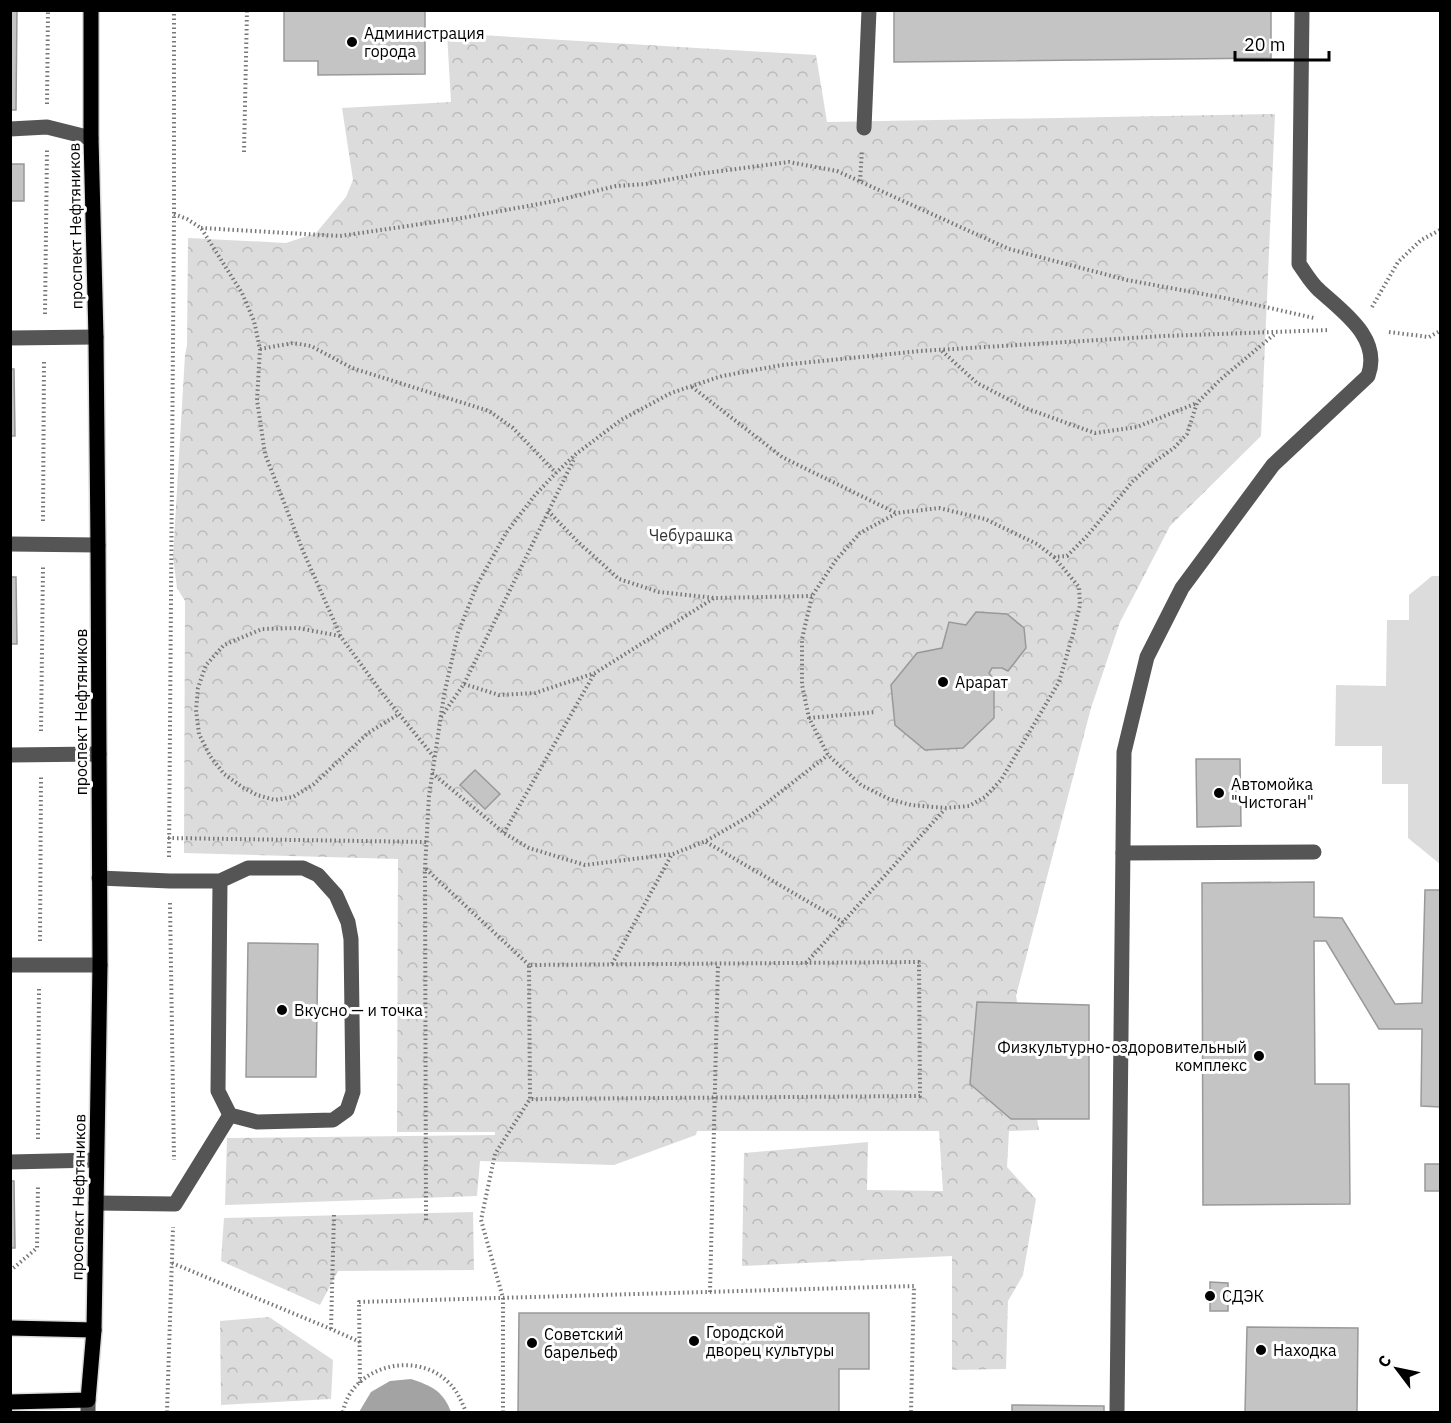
<svg xmlns="http://www.w3.org/2000/svg" width="1451" height="1423" font-family="'IBM Plex Sans',sans-serif">
<style>
.forest{fill:url(#forest-crowns)}
.garden{fill:#dcdcdc}
.water{fill:#a3a3a3}
.building{fill:#c4c4c4;stroke:#999;stroke-width:1.5}
.lines{fill:none;stroke-linecap:round;stroke-linejoin:round}
.major-casing{stroke:#dbdbdb;stroke-width:18}
.path{stroke:#777;stroke-width:4;stroke-dasharray:1.5 3;stroke-linecap:butt}
.minor{stroke:#555;stroke-width:15}
.major{stroke:#000;stroke-width:15}
.poi-dot{fill:#000;stroke:#fff;stroke-width:2}
.labels{text-anchor:middle;stroke-width:6;stroke-linejoin:round;paint-order:stroke}
.poi-label{font-size:16px;fill:#000;stroke:#fff;text-anchor:start}
.street-label{font-size:16px;fill:#000;stroke:#fff}
.park-label{font-size:16px;fill:#333;stroke:#fff}
</style>
<defs>
<pattern id="forest-crowns" width="20" height="18" patternUnits="userSpaceOnUse" patternTransform="scale(1.5)"><rect width="20" height="18" fill="#dcdcdc"/><path d="M2 6a3 3 0 1 1 6 0M12 15a3 3 0 1 1 6 0" fill="none" stroke="#bbb"/></pattern>
</defs>
<rect width="100%" height="100%" fill="#fff"/>
<g class="forest">
<polygon points="447,33 816,55 827,122 1275,114 1261,436 1170,526 1120,622 1091,708 1016,996 1039,1130 1009,1131 1007,1167 1036,1199 1023,1275 1008,1301 1006,1369 952,1370 952,1256 742,1266 744,1153 868,1142 867,1190 943,1191 939,1131 697,1131 696,1135 614,1165 480,1161 477,1196 225,1205 227,1138 495,1135 495,1132 397,1132 398,859 184,853 185,601 177,588 173,557 185,355 187,345 188,238 286,243 316,233 346,197 353,180 342,108 451,102"/>
<polygon points="473,1212 474,1270 338,1271 320,1305 221,1261 224,1218"/>
<polygon points="269,1317 333,1360 331,1399 221,1405 220,1321"/>
</g>
<polygon class="garden" points="1432,576 1440,576 1440,864 1408,838 1408,784 1382,784 1382,746 1335,746 1336,685 1386,686 1387,620 1409,620 1409,595"/>
<path class="water" d="M411 1379C432 1386 443 1391 451 1412H359L371 1392 390 1381Z"/>
<g class="building">
<polygon points="10,10 17,10 16,110 10,110"/>
<polygon points="284,10 425,10 425,74 318,75 318,61 284,61"/>
<polygon points="894,10 1271,10 1271,58 894,62"/>
<rect x="10" y="164" width="14" height="37"/>
<polygon points="10,369 14,369 15,436 10,436"/>
<polygon points="10,577 16,577 17,644 10,644"/>
<polygon points="976,612 1007,614 1024,628 1026,648 1008,671 1002,668 992,668 989,673 994,680 994,718 963,748 925,750 895,725 891,685 917,653 942,648 949,622 966,625"/>
<polygon points="1196,759 1240,759 1241,826 1197,827"/>
<polygon points="475,770 500,794 485,809 460,785"/>
<polygon points="1314,882 1314,917 1342,918 1395,1004 1422,1003 1425,890 1440,890 1440,1107 1421,1106 1422,1029 1379,1029 1326,941 1314,941 1315,1084 1349,1084 1350,1204 1203,1205 1202,883"/>
<polygon points="248,943 318,944 316,1077 246,1077"/>
<polygon points="977,1002 1089,1005 1089,1119 1011,1119 970,1084"/>
<rect x="1425" y="1164" width="15" height="27"/>
<polygon points="10,1181 14,1181 15,1248 10,1248"/>
<polygon points="1210,1282 1228,1283 1228,1311 1210,1311"/>
<polygon points="519,1313 869,1313 869,1369 839,1369 839,1412 518,1412"/>
<polygon points="1247,1327 1358,1328 1357,1412 1245,1412"/>
<polygon points="1012,1405 1104,1406 1104,1412 1012,1412"/>
</g>
<g class="lines">
<g class="major-casing">
<g id="major">
<polyline points="10,1328 94,1330"/>
<polyline points="10,1402 88,1400 94,1330 100,965 98,545 96,337 91,138 91,10"/>
</g>
</g>
<g class="path">
<polyline points="47,104 48,10"/>
<polyline points="244,152 247,10"/>
<polyline points="860,181 862,150"/>
<polyline points="174,214 187,219 201,228 242,293 254,321 260,349 257,400 265,454 303,551 341,637 382,693 434,757"/>
<polyline points="201,228 340,236 462,218 555,201 616,186 646,184 698,174 789,162 837,171 1009,249 1127,280 1230,299 1314,318"/>
<polyline points="1372,307 1398,262 1421,240 1440,230"/>
<polyline points="45,314 47,150"/>
<polyline points="1389,332 1429,337 1440,331"/>
<polyline points="260,349 293,343 311,346 352,368 489,411 513,428 556,473"/>
<polyline points="942,351 977,383 1025,408 1095,433 1137,427 1197,403"/>
<polyline points="692,387 782,457 896,513"/>
<polyline points="548,511 578,542 619,579 659,592 715,598 812,596"/>
<polyline points="43,521 44,360"/>
<polyline points="1054,557 1079,587 1080,605 1073,634 1059,682 1001,780 985,797 969,806 945,808 911,805 889,799 861,785 828,755 809,718 802,685 802,639 812,596 836,560 860,533 897,513 939,508 985,519 1037,544 1054,557 1067,556 1087,536 1133,481 1154,462 1174,448 1187,434 1197,403 1221,379 1276,333"/>
<polyline points="340,636 298,628 262,629 224,645 206,665 198,688 196,710 199,734 210,756 224,774 242,787 257,795 275,800 293,797 314,784 368,733 399,714"/>
<polyline points="464,684 499,695 535,693 595,673 714,598"/>
<polyline points="441,717 464,684 575,457"/>
<polyline points="809,718 876,712"/>
<polyline points="41,731 43,567"/>
<polyline points="432,773 504,833 529,848 585,865 673,854 706,841 751,815 828,755"/>
<polyline points="504,833 594,674"/>
<polyline points="168,838 427,842"/>
<polyline points="706,842 843,922"/>
<polyline points="169,857 174,214 174,10"/>
<polyline points="426,869 529,965"/>
<polyline points="170,903 174,1160"/>
<polyline points="40,941 41,777"/>
<polyline points="806,963 945,809"/>
<polyline points="612,964 672,854"/>
<polyline points="38,1139 39,987"/>
<polyline points="426,1220 425,869 429,796 444,695 458,633 477,585 506,533 535,495 556,473 576,454 621,420 671,393 722,376 782,365 920,351 1164,336 1329,330"/>
<polyline points="172,1263 331,1329 360,1342"/>
<polyline points="10,1271 37,1248 38,1185"/>
<polyline points="710,1292 718,964"/>
<polyline points="331,1329 334,1214"/>
<polyline points="360,1383 359,1302 914,1286 911,1412"/>
<polyline points="167,1412 173,1227"/>
<path d="M343 1412C351 1367 414 1350 447 1381 457 1390 461 1400 466 1412"/>
<polyline points="503,1412 503,1298 481,1220 495,1154 530,1099 529,965 919,962 920,1096 530,1099"/>
</g>
<g class="minor">
<polyline points="864,128 869,10"/>
<polyline points="10,129 47,127 91,138"/>
<polyline points="10,338 96,337"/>
<polyline points="10,544 98,545"/>
<polyline points="10,755 99,754"/>
<polyline points="1123,853 1314,852"/>
<polyline points="99,878 170,881 220,881 248,868 303,868 318,875 336,895 348,922 351,939 353,1092 347,1110 333,1120 257,1122 230,1115 218,1091 220,881"/>
<polyline points="10,965 100,965"/>
<polyline points="10,1162 96,1160"/>
<polyline points="96,1203 175,1204 230,1115"/>
<polyline points="88,1400 88,1412"/>
<path d="M1117 1412 1124 752 1147 657 1182 588 1273 465 1368 376C1382 338 1343 312 1319 290 1311 283 1305 272 1299 264L1302 10"/>
</g>
<use href="#major" class="major"/>
</g>
<g class="poi-dot">
<circle cx="352" cy="42" r="6"/>
<circle cx="943" cy="682" r="6"/>
<circle cx="1219" cy="793" r="6"/>
<circle cx="282" cy="1010" r="6"/>
<circle cx="1259" cy="1056" r="6"/>
<circle cx="1210" cy="1296" r="6"/>
<circle cx="694" cy="1341" r="6"/>
<circle cx="532" cy="1343" r="6"/>
<circle cx="1261" cy="1350" r="6"/>
</g>
<g class="labels">
<g class="poi-label">
<text x="364" y="39">Администрация<tspan x="364" dy="18">города</tspan></text>
<text x="955" y="688">Арарат</text>
<text x="1231" y="790">Автомойка<tspan x="1231" dy="18">"Чистоган"</tspan></text>
<text x="294" y="1016">Вкусно — и точка</text>
<text x="1247" y="1053" text-anchor="end">Физкультурно-оздоровительный<tspan x="1247" dy="18">комплекс</tspan></text>
<text x="1222" y="1302">СДЭК</text>
<text x="706" y="1338">Городской<tspan x="706" dy="18">дворец культуры</tspan></text>
<text x="544" y="1340">Советский<tspan x="544" dy="18">барельеф</tspan></text>
<text x="1273" y="1356">Находка</text>
</g>
<g class="street-label">
<text transform="translate(75 226) rotate(-91)" y="6">проспект Нефтяников</text>
<text transform="translate(81 712) rotate(-90)" y="6">проспект Нефтяников</text>
<text transform="translate(78 1197) rotate(-89)" y="6">проспект Нефтяников</text>
</g>
<g class="park-label">
<text x="691" y="541">Чебурашка</text>
</g>
</g>
<rect width="1451" height="1423" fill="none" stroke="#000000" stroke-width="24"/>
<g transform="translate(1397 1369) rotate(302)" stroke="#ffffff" stroke-width="4.5" paint-order="stroke">
<path d="M0-4.5L10 22L0 15L-10 22Z" fill="#000000"/>
<text y="-9" font-size="16" font-weight="bold" text-anchor="middle" fill="#000000">С</text>
</g>
<path d="M1235 51v9h94v-9" fill="none" stroke="#000000" stroke-width="3"/>
<text x="1244" y="51" font-size="18" fill="#000000" stroke="#ffffff" stroke-width="4.5" paint-order="stroke">20 m</text>
</svg>
